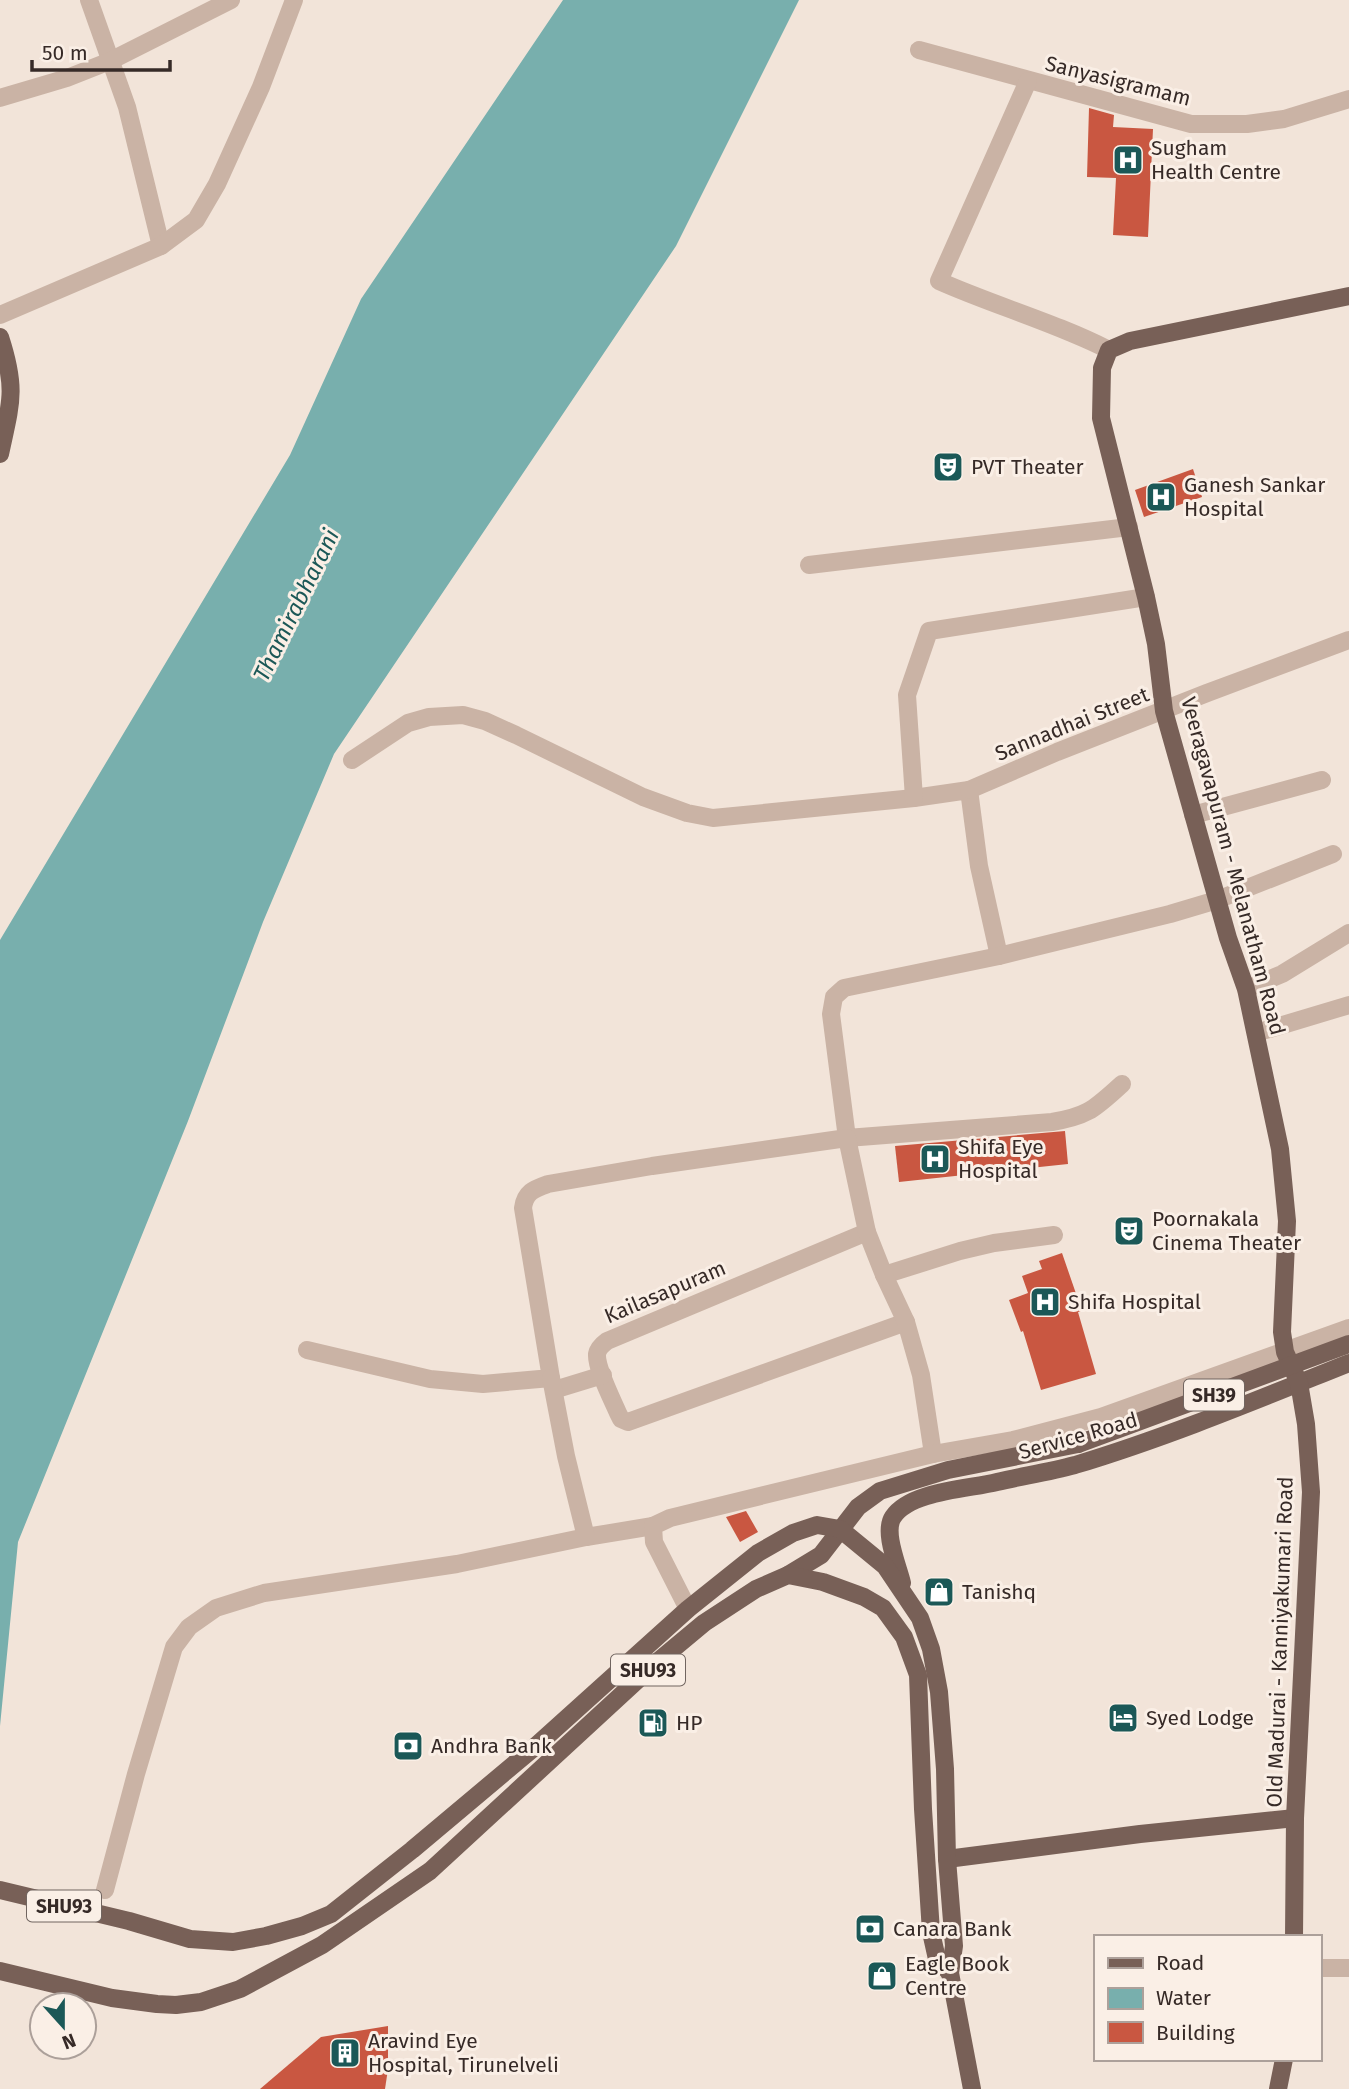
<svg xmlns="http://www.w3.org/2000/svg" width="1349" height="2089" font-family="'Fira Sans',sans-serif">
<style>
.water{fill:#78afad}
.building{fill:#c95741}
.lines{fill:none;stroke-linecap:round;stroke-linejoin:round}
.minor{stroke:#cab3a5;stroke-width:18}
.major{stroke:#786057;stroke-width:18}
.major-bridge{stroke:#786057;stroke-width:18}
.labels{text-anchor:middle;stroke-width:6;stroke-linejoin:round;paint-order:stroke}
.shield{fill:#faefe6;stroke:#716560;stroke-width:2}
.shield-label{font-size:19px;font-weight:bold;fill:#362a27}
.street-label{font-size:21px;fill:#362a27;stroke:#faefe6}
.poi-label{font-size:21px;fill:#362a27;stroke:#faefe6;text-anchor:start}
.water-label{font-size:23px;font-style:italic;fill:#1b5857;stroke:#faefe6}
</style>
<rect width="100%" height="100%" fill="#f2e4d9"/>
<polygon class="water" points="563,0 799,0 676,246 334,754 263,922 188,1121 18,1542 0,1726 0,940 290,455 361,299"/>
<g class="building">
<polygon points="1089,108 1114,115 1113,127 1153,129 1148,237 1113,235 1116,178 1087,177"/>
<polygon points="1193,469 1202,497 1144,517 1135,490"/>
<polygon points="1065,1131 1068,1164 899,1182 895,1146"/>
<polygon points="1062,1253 1082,1311 1078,1312 1096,1374 1041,1390 1023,1331 1021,1332 1009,1300 1028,1293 1022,1276 1042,1269 1039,1261"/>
<polygon points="746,1511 758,1532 740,1542 726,1517"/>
<polygon points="388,2026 388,2069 385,2089 260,2089 321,2037"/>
</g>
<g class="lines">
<g class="minor">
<polyline points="89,0 127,107 161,246"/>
<polyline points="919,50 1191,124 1247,124 1284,119 1349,99"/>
<path d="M1028 81 939 281C995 306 1054 322 1109 350"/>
<polyline points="0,98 67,78 110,61 231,0"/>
<polyline points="0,315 161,246 196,220 217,184 261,87 294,0"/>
<polyline points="809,565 1129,527"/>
<polyline points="352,760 408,723 429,717 463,715 485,721 516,735 643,797 687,813 713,818 914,798 969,790 979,866 999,956"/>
<polyline points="969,790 1057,752 1207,693 1349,640"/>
<polyline points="914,798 907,695 929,631 1146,597"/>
<polyline points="1193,815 1322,780"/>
<polyline points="1246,989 1282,974 1349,933"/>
<polyline points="1256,1033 1349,1005"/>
<path d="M1122 1084C1095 1108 1089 1116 1052 1122L847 1138 831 1014 834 997 844 988 999 956 1170 914 1217 900 1333 854"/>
<path d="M867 1232 607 1341C603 1344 598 1348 597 1354 596 1368 612 1399 618 1413L621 1419 628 1422 906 1322"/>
<polyline points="884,1275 960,1251 994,1243 1054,1235"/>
<path d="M307 1350 430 1379 483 1384 551 1378 523 1208C525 1192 534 1189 548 1184L652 1166 847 1138 867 1232 884 1275 906 1322 921 1375 933 1454"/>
<polyline points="554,1390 603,1375"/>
<polyline points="586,1537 653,1526"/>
<polyline points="688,1609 654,1542 653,1526 670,1518 933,1454 1013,1440 1101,1417 1349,1328"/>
<polyline points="105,1890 136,1774 174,1647 189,1627 216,1608 264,1593 457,1564 586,1537 566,1456 551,1378"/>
<polyline points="1319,1968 1349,1968"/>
</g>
<g class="major">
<path d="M0 337C17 389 11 403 0 454"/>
<polyline points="788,1575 821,1555 858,1507 880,1491 948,1470 1078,1444"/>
<path d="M902 1583C898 1566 883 1532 893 1517 910 1491 969 1489 997 1482 1023 1476 1049 1472 1075 1465 1168 1437 1259 1399 1349 1363"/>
<polyline points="947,1859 1140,1834 1295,1818"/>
<polyline points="0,1890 129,1921 190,1939 233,1942 266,1936 302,1926 331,1914 412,1850 537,1745 688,1609 758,1553 793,1533 817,1525 840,1529 885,1566 920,1618 931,1649 939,1692 945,1769 947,1859 954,1946 950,1973 972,2089"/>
<polyline points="1294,1937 1295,1818 1311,1492 1306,1424 1299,1383 1285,1352 1282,1332 1287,1221 1280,1149 1246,989 1228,938 1164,711 1156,644 1146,597 1101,418 1102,368 1109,350 1130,341 1349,296"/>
<polyline points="0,1971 112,1998 157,2004 176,2005 201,2002 240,1989 322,1945 430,1871 656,1663 704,1623 756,1589 788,1575 823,1582 864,1597 883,1608 904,1637 918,1675 923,1809 931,1932 937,1959 950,1973"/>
<polyline points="1278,2089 1284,2059"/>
</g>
<polyline class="major-bridge" points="1078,1444 1349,1344"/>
</g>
<defs>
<g id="hospital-square" transform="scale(1.575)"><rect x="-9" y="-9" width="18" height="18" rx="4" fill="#1b5857" stroke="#faefe6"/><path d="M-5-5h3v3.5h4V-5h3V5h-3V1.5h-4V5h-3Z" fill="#fff"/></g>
<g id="theatre-square" transform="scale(1.575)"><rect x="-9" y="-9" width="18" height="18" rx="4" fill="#1b5857" stroke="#faefe6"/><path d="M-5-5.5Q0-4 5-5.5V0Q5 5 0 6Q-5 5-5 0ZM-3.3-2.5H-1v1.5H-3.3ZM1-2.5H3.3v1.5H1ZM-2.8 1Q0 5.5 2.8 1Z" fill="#fff"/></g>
<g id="shop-square" transform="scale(1.575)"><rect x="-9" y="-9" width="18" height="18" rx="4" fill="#1b5857" stroke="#faefe6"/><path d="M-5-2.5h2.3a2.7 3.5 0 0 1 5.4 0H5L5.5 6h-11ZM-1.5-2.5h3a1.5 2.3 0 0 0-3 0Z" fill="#fff"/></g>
<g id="hotel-square" transform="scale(1.575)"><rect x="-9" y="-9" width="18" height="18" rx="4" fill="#1b5857" stroke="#faefe6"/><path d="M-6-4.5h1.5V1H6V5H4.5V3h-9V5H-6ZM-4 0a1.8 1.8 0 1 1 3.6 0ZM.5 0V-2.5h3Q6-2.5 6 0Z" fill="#fff"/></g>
<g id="fuel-square" transform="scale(1.575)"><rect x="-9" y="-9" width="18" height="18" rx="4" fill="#1b5857" stroke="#faefe6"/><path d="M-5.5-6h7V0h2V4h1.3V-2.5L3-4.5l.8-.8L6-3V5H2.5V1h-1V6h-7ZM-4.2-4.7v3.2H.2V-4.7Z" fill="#fff"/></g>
<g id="bank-square" transform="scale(1.575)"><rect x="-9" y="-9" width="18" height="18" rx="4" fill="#1b5857" stroke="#faefe6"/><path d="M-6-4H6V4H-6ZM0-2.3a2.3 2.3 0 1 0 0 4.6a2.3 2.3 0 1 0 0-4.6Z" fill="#fff"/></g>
<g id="building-square" transform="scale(1.575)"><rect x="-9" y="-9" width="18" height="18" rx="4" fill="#1b5857" stroke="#faefe6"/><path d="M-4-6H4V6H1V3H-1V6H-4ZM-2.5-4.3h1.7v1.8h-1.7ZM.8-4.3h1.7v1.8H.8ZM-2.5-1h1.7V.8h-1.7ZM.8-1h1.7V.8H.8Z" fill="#fff"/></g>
</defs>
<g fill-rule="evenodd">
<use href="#hospital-square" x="1128" y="160"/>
<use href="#theatre-square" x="948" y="467"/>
<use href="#hospital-square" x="1161" y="497"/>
<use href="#hospital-square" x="935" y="1159"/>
<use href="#theatre-square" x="1129" y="1231"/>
<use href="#hospital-square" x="1045" y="1302"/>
<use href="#shop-square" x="939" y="1592"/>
<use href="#hotel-square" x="1123" y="1718"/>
<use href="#fuel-square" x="653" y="1723"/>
<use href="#bank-square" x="408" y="1746"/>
<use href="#bank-square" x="870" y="1929"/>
<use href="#shop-square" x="882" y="1976"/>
<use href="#building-square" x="345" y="2053"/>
</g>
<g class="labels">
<g class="shield">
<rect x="1184" y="1379.5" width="60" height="31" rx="5"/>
<rect x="611" y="1654.5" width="74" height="31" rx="5"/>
<rect x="27" y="1890.5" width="74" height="31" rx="5"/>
</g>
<g class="shield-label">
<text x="1214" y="1402">SH39</text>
<text x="648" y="1677">SHU93</text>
<text x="64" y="1913">SHU93</text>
</g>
<g class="street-label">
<text transform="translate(1118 81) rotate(14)" y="7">Sanyasigramam</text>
<text transform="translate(1072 724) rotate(-22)" y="7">Sannadhai Street</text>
<text transform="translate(1233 866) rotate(75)" y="7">Veeragavapuram - Melanatham Road</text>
<text transform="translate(665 1292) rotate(-23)" y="7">Kailasapuram</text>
<text transform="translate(1078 1436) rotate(-16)" y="7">Service Road</text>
<text transform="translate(1280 1642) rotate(-88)" y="7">Old Madurai - Kanniyakumari Road</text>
</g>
<g class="poi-label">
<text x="1151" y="155">Sugham<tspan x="1151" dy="24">Health Centre</tspan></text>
<text x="971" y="474">PVT Theater</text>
<text x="1184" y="492">Ganesh Sankar<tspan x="1184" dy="24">Hospital</tspan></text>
<text x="958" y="1154">Shifa Eye<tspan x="958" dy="24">Hospital</tspan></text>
<text x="1152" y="1226">Poornakala<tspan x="1152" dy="24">Cinema Theater</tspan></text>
<text x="1068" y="1309">Shifa Hospital</text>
<text x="962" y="1599">Tanishq</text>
<text x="1146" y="1725">Syed Lodge</text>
<text x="676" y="1730">HP</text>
<text x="431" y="1753">Andhra Bank</text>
<text x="893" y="1936">Canara Bank</text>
<text x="905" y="1971">Eagle Book<tspan x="905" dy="24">Centre</tspan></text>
<text x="368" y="2048">Aravind Eye<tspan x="368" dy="24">Hospital, Tirunelveli</tspan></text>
</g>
<g class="water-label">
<text transform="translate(296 605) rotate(-64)" y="8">Thamirabharani</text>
</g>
</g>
<rect x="1094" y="1935" width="228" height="126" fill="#faefe6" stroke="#aca09a" stroke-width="2"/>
<rect x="1108" y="1958" width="35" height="10" fill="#786057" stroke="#aca09a" stroke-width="2"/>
<text x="1156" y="1970" font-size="21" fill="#362a27">Road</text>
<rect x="1108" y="1988" width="35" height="21" fill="#78afad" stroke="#aca09a" stroke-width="2"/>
<text x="1156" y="2005" font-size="21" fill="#362a27">Water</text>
<rect x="1108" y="2022" width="35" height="21" fill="#c95741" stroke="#aca09a" stroke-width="2"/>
<text x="1156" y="2040" font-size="21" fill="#362a27">Building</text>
<g transform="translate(63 2026) rotate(159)"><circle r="33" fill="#faefe6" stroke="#aca09a" stroke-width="2"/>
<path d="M0-5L12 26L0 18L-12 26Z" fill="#1b5857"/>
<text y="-10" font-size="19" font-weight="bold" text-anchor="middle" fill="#362a27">N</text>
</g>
<path d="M32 60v10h138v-10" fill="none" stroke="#362a27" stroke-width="3.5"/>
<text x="42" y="60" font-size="21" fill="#362a27" stroke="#faefe6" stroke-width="5" paint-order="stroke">50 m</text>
</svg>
